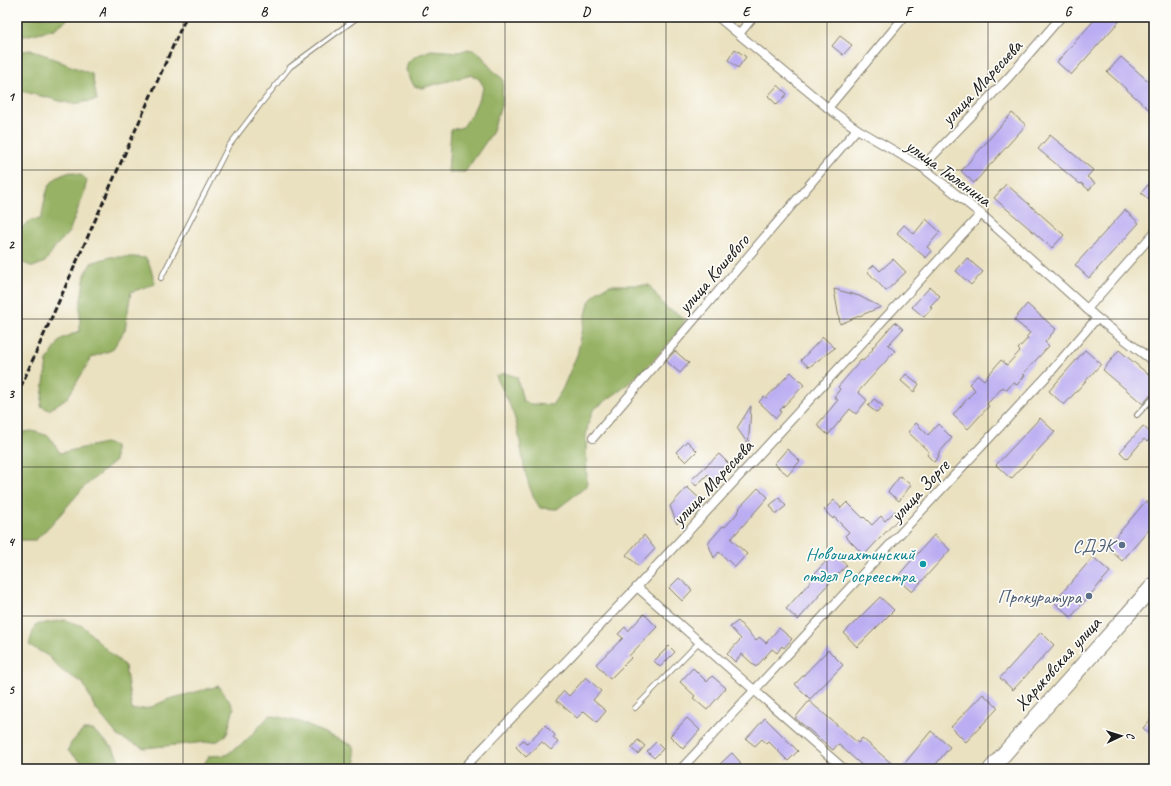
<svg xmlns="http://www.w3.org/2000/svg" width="1171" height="786" font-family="Caveat,sans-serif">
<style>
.forest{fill:#97b265;stroke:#5a6740}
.building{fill:#bbadf2}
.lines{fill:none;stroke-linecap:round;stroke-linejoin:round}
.lane-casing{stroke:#837e6e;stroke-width:6}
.street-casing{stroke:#837e6e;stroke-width:10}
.highway-casing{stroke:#837e6e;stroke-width:17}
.lane{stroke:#fff;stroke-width:4}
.street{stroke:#fff;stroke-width:8}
.highway{stroke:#fff;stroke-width:15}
.rail{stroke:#1c1c1c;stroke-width:3;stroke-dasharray:6 3;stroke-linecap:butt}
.grid{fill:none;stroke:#1c1c1c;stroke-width:1;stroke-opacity:0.55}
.service-dot{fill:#5c6f8a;stroke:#fdfcf7;stroke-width:1.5}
.culture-dot{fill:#0f9aa8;stroke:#fdfcf7;stroke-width:1.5}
.labels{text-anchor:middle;stroke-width:3.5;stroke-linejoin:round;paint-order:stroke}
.street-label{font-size:19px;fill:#1c1c1c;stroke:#fdfcf7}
.service-label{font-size:19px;fill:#4e5e75;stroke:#fdfcf7;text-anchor:end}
.culture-label{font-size:19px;fill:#0d838f;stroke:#fdfcf7;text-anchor:end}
.neatline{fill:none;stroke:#1c1c1c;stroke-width:1.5}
.grid-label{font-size:13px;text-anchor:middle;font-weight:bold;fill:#1c1c1c}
</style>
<rect width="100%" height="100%" fill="#fdfcf7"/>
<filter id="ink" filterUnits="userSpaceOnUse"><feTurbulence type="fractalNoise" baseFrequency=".025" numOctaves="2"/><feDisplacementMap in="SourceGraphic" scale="8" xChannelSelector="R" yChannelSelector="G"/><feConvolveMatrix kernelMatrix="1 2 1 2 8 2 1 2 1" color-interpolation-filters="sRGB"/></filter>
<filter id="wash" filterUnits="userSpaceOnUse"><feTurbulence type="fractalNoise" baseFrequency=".012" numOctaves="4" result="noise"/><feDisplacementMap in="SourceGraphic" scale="16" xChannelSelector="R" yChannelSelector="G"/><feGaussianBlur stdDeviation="0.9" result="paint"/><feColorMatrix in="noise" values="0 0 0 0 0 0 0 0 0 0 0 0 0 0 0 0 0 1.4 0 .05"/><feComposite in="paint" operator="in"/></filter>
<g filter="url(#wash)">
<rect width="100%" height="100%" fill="#eae1c0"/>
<g class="forest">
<polygon points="17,17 71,17 54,29 17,38"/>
<path d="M468 49C482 51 482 58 490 67 494 72 498 75 503 79L502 103 492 133 465 172H448L451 130 463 127 472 114 484 87 479 79 472 75C455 80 438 83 422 88L414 86 406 70 408 62 416 56 431 50 459 52Z"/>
<polygon points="30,50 48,56 68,65 92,74 97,100 72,104 17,90 17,52"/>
<path d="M71 172 81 175 87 180 84 193 69 232 55 247 45 262 33 267 21 262 17 250V240L20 229 31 220 41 219C47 195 43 179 71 172Z"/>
<polygon points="110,257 134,257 146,258 150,266 155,284 131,292 125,330 112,350 92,357 68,397 49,410 41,406 47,361 61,339 80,331 80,306 85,275 91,263"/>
<path d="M610 285H649L666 308 678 314 685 320 676 335 647 367 622 389 593 410 588 425 586 436 587 486 557 509 540 508C521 479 524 450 515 419 511 406 502 389 496 376L505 373 517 377 523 401 530 404 552 405 562 390 577 355 589 302 598 291Z"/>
<polygon points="32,431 49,436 60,453 105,443 115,446 115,461 84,487 58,517 36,540 17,540 17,433"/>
<polygon points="64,620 83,626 105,648 125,666 132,710 149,708 169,699 219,686 234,708 227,734 218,741 144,748 119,737 95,708 83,683 62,671 48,656 29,645 35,625"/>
<polygon points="270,715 300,722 354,746 357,769 201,769 209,756 226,755 246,741"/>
<polygon points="83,730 93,730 113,748 121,764 137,766 137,769 90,769 68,751 71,743"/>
</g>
<g id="blocks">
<g class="building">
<polygon points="1097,17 1123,17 1071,75 1057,62"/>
<polygon points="840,36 852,45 843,55 832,46"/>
<polygon points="735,49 746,57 738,68 728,60"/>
<polygon points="1121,57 1154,86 1154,114 1107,72"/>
<polygon points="778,85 787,94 777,105 768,96"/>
<polygon points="1012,113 1026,125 974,183 961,171"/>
<polygon points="1050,135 1093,170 1087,177 1095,183 1089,190 1081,183 1080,184 1038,149"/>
<polygon points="1154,178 1154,204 1141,193"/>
<polygon points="1006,184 1064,235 1052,248 994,198"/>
<polygon points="1125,210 1139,223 1089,278 1075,265"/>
<polygon points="926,219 940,232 927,247 932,251 926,258 897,233 904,225 914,234"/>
<polygon points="967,258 983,272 971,285 956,271"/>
<polygon points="893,259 906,272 886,291 867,271 874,265 880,271"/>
<polygon points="930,287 940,296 930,306 932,308 924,317 912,307"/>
<polygon points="834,289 859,296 881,307 840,324"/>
<polygon points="1027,304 1056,329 1045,342 1049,346 1023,374 1025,375 1017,385 1013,382 1007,390 1003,387 987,404 989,406 968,429 953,415 975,390 969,384 978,375 984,380 1001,360 1007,365 1020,351 1018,349 1028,338 1026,337 1030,333 1014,320"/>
<polygon points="895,322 903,329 888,345 895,351 858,392 867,400 856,414 850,409 828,435 817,425 838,400 834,397 840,389 838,387 861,360 863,361 873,349 872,348"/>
<polygon points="823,337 835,348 809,367 801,360"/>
<polygon points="1085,350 1101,364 1064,405 1049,391"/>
<polygon points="1119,350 1154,379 1154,391 1143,404 1103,370"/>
<polygon points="675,351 689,363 680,373 666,361"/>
<polygon points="791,372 804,385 780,410 781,412 776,418 759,402 764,396 766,398"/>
<polygon points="906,374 919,384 914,392 901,381"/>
<polygon points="874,399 883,406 877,413 868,406"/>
<polygon points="751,406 750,423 748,444 737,428"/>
<polygon points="1040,418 1055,432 1011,479 996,465"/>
<polygon points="916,423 928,435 938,424 952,438 938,454 939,456 934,462 927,455 929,452 908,432"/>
<polygon points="1143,426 1153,435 1147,442 1144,439 1127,459 1120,452"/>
<polygon points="687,441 697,451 686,462 676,452"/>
<polygon points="787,449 800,461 788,475 774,464"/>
<polygon points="719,454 732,467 714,484 708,474 696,486 691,480"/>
<polygon points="900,476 911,485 899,501 888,492"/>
<polygon points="687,487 700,499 677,524 670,506"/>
<polygon points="758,488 768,497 731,539 747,554 735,567 719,552 714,558 708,543 723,526 725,527 735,516 740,509 739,508"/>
<polygon points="779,498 786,506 776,514 770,505"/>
<polygon points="834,500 841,508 847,502 863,518 864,517 872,525 881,516 885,521 895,511 901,516 864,555 845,536 849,532 834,517 833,519 824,510"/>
<polygon points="1146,501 1154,508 1154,524 1122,561 1107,547"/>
<polygon points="644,535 655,549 639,566 626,555"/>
<polygon points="934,535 950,550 912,592 896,578"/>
<polygon points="834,553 847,565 818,595 819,596 798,620 786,609 816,575 815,573"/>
<polygon points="1093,557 1110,572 1071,617 1054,602"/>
<polygon points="679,578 692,590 682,601 669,588"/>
<polygon points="880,597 894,610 857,647 844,633"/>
<polygon points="644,614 657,627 629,656 631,658 610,679 596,664 623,638 618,634 625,627 628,631"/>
<polygon points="738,621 756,641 759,637 766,643 779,628 792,639 784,648 782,646 777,653 772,649 756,667 742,654 735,662 727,654 741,639 730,627"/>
<polygon points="1041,632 1054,645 1013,690 1000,678"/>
<polygon points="669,646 675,652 660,667 654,661"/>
<polygon points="828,650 843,665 810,699 795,684"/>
<polygon points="693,668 707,682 712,676 726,688 707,710 693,698 695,696 680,682"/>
<polygon points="586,677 601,691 593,700 606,711 597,722 584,711 577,718 556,700 564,691 569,696"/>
<polygon points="983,694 998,708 966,742 951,727"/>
<polygon points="809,701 858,743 862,738 898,769 866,769 838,744 833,750 795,718"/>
<polygon points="1154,716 1154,738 1143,728"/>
<polygon points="687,718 700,730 683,749 670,736"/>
<polygon points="765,718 798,751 788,761 768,741 766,743 762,739 755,746 746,739"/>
<polygon points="545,725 555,735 553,738 558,742 551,750 542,742 526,757 516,747 523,740 527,744"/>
<polygon points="931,731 950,747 932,769 900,769"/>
<polygon points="638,740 645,746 638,754 631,748"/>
<polygon points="656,742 663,749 654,758 647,751"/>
<polygon points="732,753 741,763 735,769 725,769 720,764"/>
</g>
</g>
</g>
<g filter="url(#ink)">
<use href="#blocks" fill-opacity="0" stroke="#837e6e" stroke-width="1"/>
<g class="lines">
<g class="lane-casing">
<g id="lane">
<polyline points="161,278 228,147 260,105 290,67 358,17"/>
<polyline points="1137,415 1154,397"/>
<polyline points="635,708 699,642"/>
</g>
</g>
<g class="street-casing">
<g id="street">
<polyline points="718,17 828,108 857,129 922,167 981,214 1097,318 1154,362"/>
<polyline points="739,34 753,17"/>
<polyline points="828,108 904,17"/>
<polyline points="922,167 1008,78 1061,17"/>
<polyline points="1087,309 1154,233"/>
<polyline points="593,438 857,129"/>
<polyline points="637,587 844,769"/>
<polyline points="463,769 637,587 981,214"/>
<polyline points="681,769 1048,375 1097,318"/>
</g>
</g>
<g class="highway-casing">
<polyline id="highway" points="991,769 1031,723 1154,585"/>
</g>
<use href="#lane" class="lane"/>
<use href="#street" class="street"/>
<use href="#highway" class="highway"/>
<polyline class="rail" points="17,395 186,17"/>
</g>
</g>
<path class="grid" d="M183 17V769M344 17V769M505 17V769M666 17V769M827 17V769M988 17V769M17 170H1154M17 319H1154M17 467H1154M17 616H1154"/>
<g class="service-dot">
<circle cx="1122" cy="545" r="4"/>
<circle cx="1089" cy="596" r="4"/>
</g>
<circle class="culture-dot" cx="923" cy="564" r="4"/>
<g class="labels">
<g class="street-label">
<text transform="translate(981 82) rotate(-47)" y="7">улица Маресьева</text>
<text transform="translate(949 172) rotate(36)" y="7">улица Тюленина</text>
<text transform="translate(713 273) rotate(-49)" y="7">улица Кошевого</text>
<text transform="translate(712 482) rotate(-47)" y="7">улица Маресьева</text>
<text transform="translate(919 490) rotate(-47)" y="7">улица Зорге</text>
<text transform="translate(1057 663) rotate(-48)" y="7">Харьковская улица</text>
</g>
<g class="service-label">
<text x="1114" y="552">СДЭК</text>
<text x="1081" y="603">Прокуратура</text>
</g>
<g class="culture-label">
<text x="915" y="560">Новошахтинский<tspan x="915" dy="22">отдел Росреестра</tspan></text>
</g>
</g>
<rect width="1171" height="786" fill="none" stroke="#fdfcf7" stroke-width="44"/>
<g transform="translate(1121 736) rotate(86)" stroke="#fdfcf7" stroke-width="3" paint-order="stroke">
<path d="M0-3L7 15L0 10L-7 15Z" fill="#1c1c1c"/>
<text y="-6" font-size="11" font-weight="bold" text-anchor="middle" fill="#1c1c1c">С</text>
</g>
<rect x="22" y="22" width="1127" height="742" class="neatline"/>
<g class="grid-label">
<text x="102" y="16">A</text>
<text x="264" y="16">B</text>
<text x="424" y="16">C</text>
<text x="586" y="16">D</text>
<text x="746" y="16">E</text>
<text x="908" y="16">F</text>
<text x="1068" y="16">G</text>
<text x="11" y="101">1</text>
<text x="11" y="249">2</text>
<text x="11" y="398">3</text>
<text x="11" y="546">4</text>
<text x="11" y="694">5</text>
</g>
</svg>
